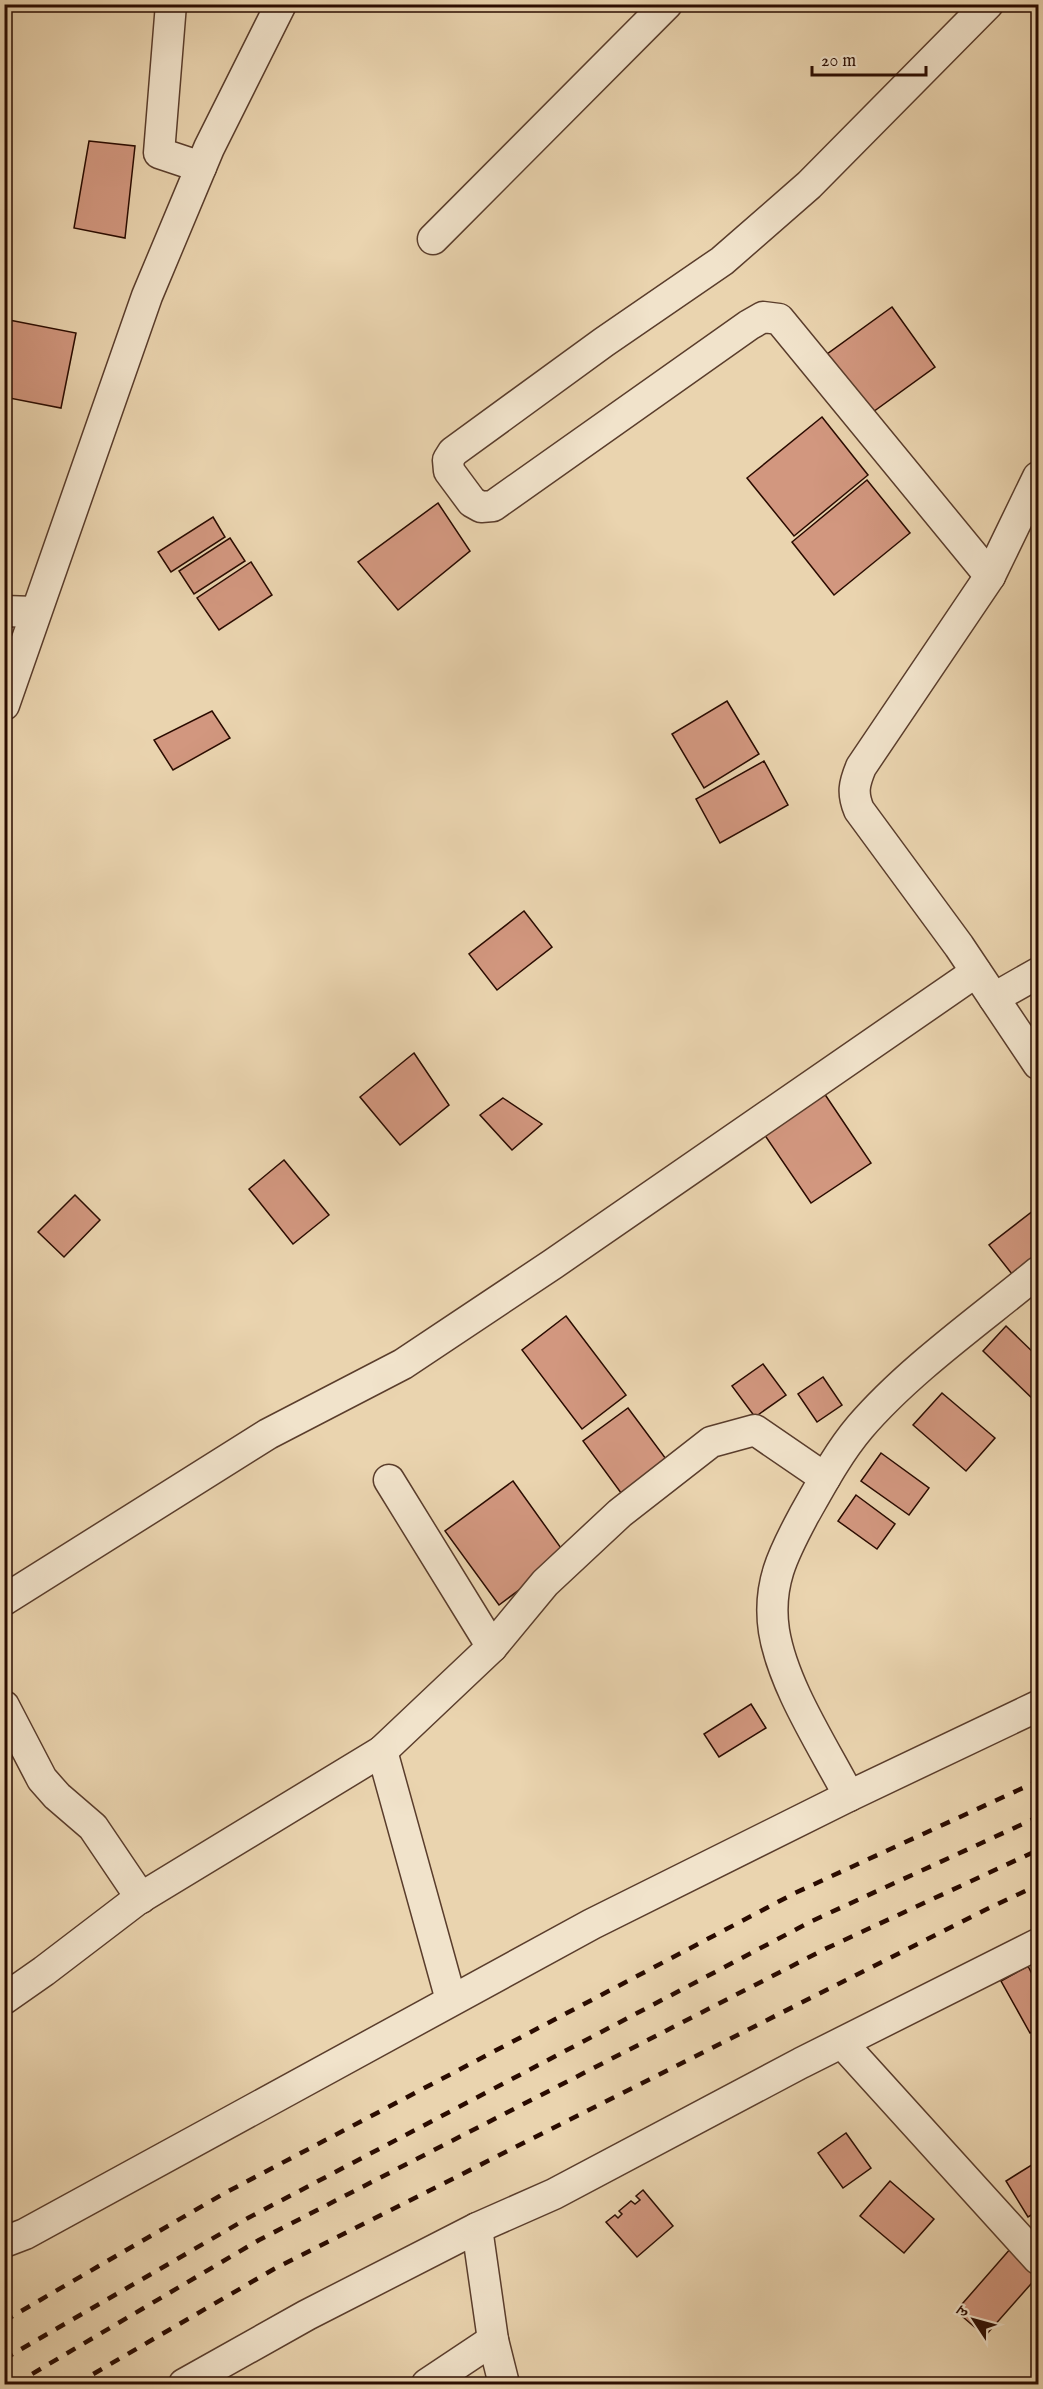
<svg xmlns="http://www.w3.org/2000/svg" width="1043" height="2389" font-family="'IM FELL English','Noto Serif Devanagari',serif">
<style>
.building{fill:#d2977f;stroke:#2a0b00;stroke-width:1.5}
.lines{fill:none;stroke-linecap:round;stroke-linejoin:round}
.street-casing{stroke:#5a3d2c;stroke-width:33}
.street{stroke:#f1e3cb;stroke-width:30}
.rail{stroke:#2a0b00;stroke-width:4.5;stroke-dasharray:10 10;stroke-linecap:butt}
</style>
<rect width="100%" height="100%" fill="#ead4af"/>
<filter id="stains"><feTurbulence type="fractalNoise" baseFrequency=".00333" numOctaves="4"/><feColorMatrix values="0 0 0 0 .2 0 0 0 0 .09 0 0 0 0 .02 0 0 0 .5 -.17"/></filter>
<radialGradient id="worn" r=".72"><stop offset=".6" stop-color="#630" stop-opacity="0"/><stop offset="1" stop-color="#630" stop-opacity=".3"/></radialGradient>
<g class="building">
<polygon points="89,141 135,146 125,238 74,228"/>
<polygon points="892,307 935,367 866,417 823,357"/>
<polygon points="4,319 76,333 61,408 4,397"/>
<polygon points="822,417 868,475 794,536 747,478"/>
<polygon points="867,480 910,533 834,595 792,542"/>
<polygon points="438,503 470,551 398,610 358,562"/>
<polygon points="213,517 225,537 171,572 158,552"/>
<polygon points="230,538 245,561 194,594 179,571"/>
<polygon points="251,562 272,595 219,630 197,598"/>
<polygon points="727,701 759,754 704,788 672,734"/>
<polygon points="212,711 230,738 173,770 154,740"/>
<polygon points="764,761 788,805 720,843 696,799"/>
<polygon points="524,911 552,947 497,990 469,954"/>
<polygon points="414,1053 449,1105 400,1145 360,1097"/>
<polygon points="824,1093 871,1163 811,1203 764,1134"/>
<polygon points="503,1098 542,1124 512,1150 480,1115"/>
<polygon points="284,1160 329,1215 293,1244 249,1189"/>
<polygon points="75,1195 100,1220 64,1257 38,1232"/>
<polygon points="1038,1207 1038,1262 1016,1279 989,1245"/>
<polygon points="566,1316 626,1395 582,1429 522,1350"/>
<polygon points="1006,1326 1038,1357 1038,1397 1035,1401 983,1351"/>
<polygon points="763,1364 786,1395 755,1417 732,1386"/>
<polygon points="823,1377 842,1405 817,1422 798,1394"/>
<polygon points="942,1393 995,1438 966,1471 913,1425"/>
<polygon points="628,1408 669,1463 624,1497 583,1441"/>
<polygon points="881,1453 929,1488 909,1515 861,1481"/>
<polygon points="513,1481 566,1555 499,1605 445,1531"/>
<polygon points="856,1495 895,1524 877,1549 838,1521"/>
<polygon points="751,1704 766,1728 719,1757 704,1734"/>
<polygon points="1028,1966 1038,1986 1038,2029 1030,2033 1001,1981"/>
<polygon points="846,2133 871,2168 843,2188 818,2153"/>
<polygon points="1038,2161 1038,2211 1028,2217 1006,2181"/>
<polygon points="890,2181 934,2219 904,2253 860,2216"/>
<polygon points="643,2190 673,2226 637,2257 606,2222 615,2215 618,2218 622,2214 619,2211 631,2201 635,2204 640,2200 636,2196"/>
<polygon points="1011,2248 1038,2272 1038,2276 985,2336 956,2311"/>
</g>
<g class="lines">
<g class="street-casing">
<g id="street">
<polyline points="171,4 159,153 201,167"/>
<polyline points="988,4 809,185 722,261 604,342 453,452 448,460 449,471 472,502 481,507 493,506 749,325 763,317 779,319 990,576"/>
<polyline points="433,239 667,4"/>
<path d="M1038 477 990 576 861 767C854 784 852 793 859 810L959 946 1038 1064"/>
<polyline points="4,611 35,612"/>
<polyline points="4,705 147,296 209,148 281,4"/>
<polyline points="994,998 1038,973"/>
<polyline points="389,1480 492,1647"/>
<polyline points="4,1600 268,1434 403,1364 553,1264 976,972"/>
<polyline points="4,1706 42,1779 57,1796 93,1827 141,1898"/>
<polyline points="382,1751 451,2000"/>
<path d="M849 1796C823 1746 783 1686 774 1631 767 1585 783 1554 804 1515 821 1485 838 1453 860 1427 909 1370 980 1320 1038 1272"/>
<polyline points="4,1999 44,1971 137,1900 382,1751 492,1647 545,1583 620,1513 711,1442 755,1430 825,1478"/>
<polyline points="842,2043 1038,2259"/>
<polyline points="477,2228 493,2340 504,2384"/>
<polyline points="4,2242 25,2234 592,1924 849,1796 1038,1706"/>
<polyline points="184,2384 307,2315 477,2228 554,2194 801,2063 1038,1944"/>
<polyline points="427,2384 493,2340"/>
</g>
</g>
<use href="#street" class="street"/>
<g class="rail">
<polyline points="4,2321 223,2194 795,1893 1038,1781"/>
<polyline points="4,2359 248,2218 812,1921 1038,1817"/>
<polyline points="15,2384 259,2240 825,1949 1038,1850"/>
<polyline points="76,2384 274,2269 985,1910 1038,1885"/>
</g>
</g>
<rect width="1043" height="2389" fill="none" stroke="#ead4af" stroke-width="24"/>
<rect x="6" y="6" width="1031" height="2377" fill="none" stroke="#2a0b00" stroke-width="3"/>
<rect x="12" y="12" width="1019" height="2365" fill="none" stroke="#2a0b00" stroke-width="1.5"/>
<g transform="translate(974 2320) rotate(306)" stroke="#f1e3cb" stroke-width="4.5" paint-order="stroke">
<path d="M0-4.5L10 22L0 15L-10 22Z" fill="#2a0b00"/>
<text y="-9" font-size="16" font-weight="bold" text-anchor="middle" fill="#2a0b00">उ</text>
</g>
<path d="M812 66v9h114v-9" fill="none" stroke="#2a0b00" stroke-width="3"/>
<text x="821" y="66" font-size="18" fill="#2a0b00" stroke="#f1e3cb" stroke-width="4.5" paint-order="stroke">20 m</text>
<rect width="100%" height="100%" filter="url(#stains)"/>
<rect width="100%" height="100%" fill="url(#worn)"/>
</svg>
